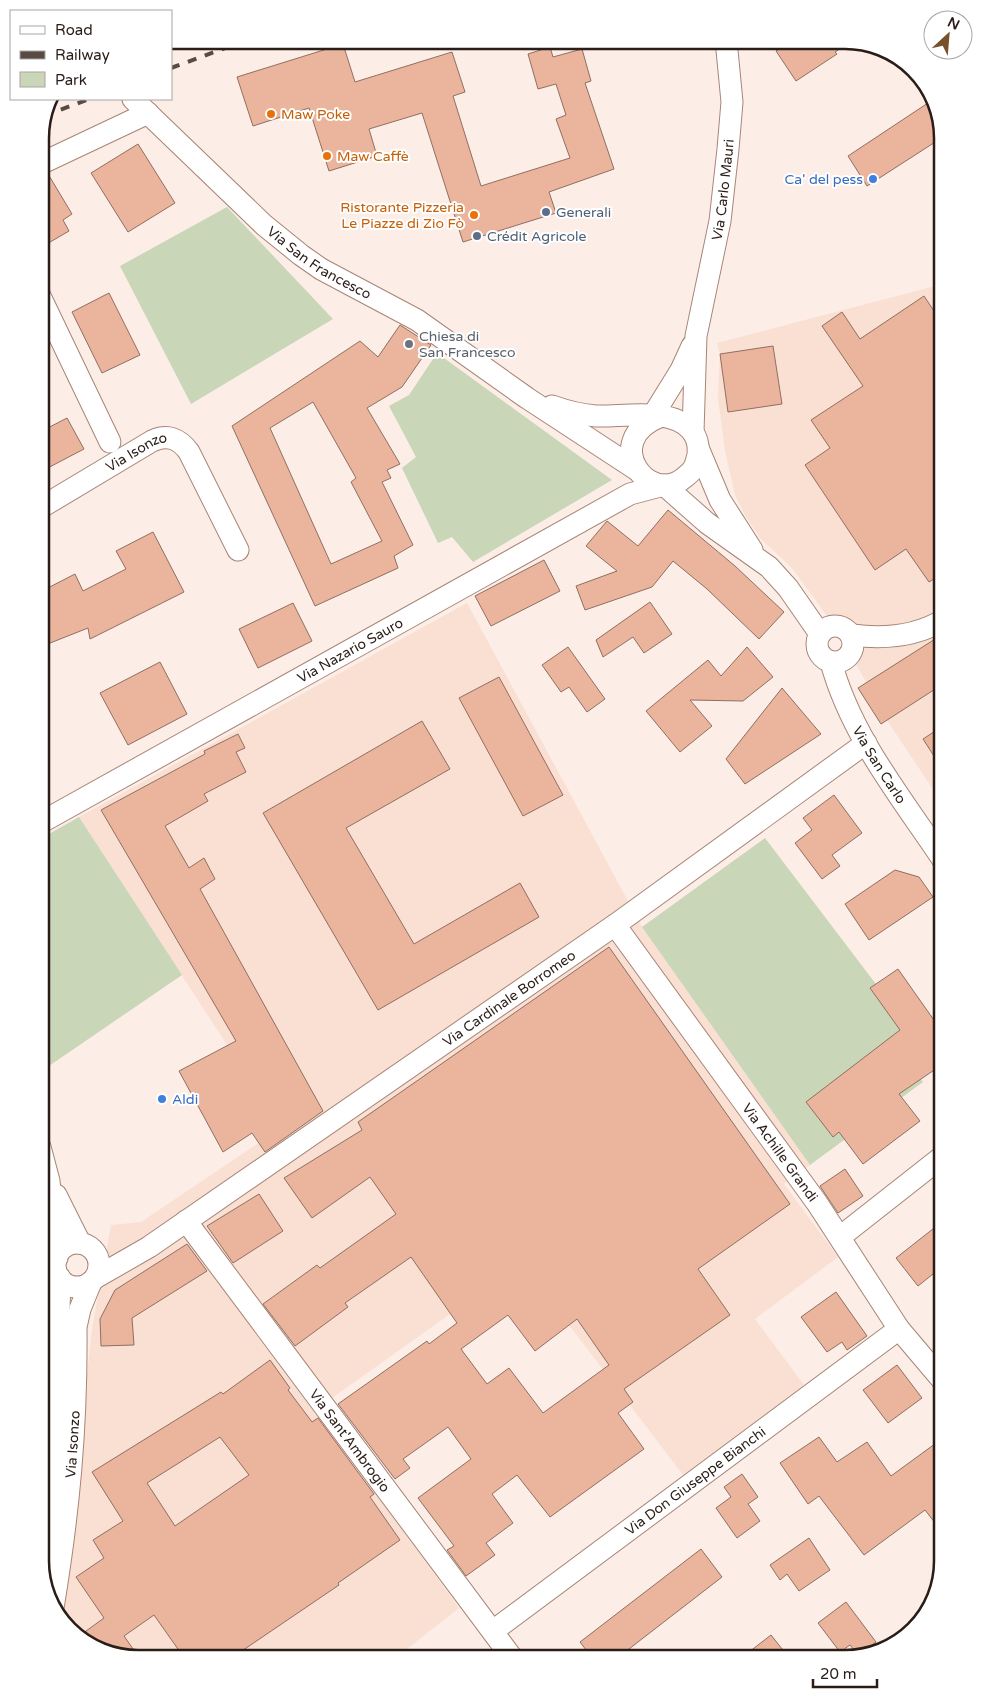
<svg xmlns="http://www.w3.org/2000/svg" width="983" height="1699" font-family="'Varela Round',sans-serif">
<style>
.built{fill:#fadfd3}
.green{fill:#cad6b8}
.building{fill:#eab49d;stroke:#906f62;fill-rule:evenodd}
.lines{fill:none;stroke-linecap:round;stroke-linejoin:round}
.minor-casing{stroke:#a78576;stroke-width:23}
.minor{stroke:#fff;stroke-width:21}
.rail{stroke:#584b44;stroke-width:4;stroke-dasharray:9 9;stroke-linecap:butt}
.food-dot{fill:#e8710a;stroke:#fff;stroke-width:2}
.shop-dot{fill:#3f7fe0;stroke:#fff;stroke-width:2}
.service-dot{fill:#5c6f8a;stroke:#fff;stroke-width:2}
.worship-dot{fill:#6b7280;stroke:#fff;stroke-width:2}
.labels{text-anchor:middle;stroke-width:4;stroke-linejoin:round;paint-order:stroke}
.food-label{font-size:14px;fill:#c56008;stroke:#fff;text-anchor:start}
.shop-label{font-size:14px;fill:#366cbe;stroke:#fff;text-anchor:end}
.street-label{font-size:14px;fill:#2a1d17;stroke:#fff}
.service-label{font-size:14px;fill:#4e5e75;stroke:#fff;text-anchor:start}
.worship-label{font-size:14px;fill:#5b616d;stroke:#fff;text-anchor:start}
.rim{fill:none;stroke:#2a1d17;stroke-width:2.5}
</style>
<rect width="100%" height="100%" fill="#fcede6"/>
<g class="built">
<polygon points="943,284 943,602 931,611 943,628 943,804 882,713 841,635 792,568 760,538 745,515 735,495 725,451 718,398 720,354 717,343"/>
<polygon points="467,603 642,927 810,1165 784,1184 838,1257 755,1319 804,1385 683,1475 522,1263 315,1410 459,1608 394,1659 131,1659 83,1643 61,1618 92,1329 111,1225 141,1222 281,1128 79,817"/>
<polygon points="40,1284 45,1328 43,1479 40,1506"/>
</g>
<g class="green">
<polygon points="227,207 333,319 191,404 120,266"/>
<polygon points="437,353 612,480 473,562 452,537 438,543 402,468 416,457 389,406 409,395"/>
<polygon points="79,817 182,975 43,1070 40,1060 40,839"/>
<polygon points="765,838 907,1025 891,1040 923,1082 810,1165 642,927"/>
</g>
<g class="building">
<polygon points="793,40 853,40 835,52 837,54 796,81 776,51"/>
<polygon points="343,44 355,82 452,52 465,92 453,96 481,186 570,158 556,119 566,115 556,84 538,89 528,54 550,47 553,57 582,49 591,81 585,83 614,169 549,192 556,213 463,242 422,113 369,129 377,156 329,171 309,108 253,126 237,77"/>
<polygon points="934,99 943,137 867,186 848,156"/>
<polygon points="138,144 175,203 128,232 91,173"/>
<polygon points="48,174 72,214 63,220 69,231 40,248 40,176"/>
<polygon points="109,293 140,355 102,373 72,312"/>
<polygon points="924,296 936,314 943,309 943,573 929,582 906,549 875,570 805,465 830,448 811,420 863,386 822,326 842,312 860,339"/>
<path d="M400 325 431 345 402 387 367 408 400 464 387 470 391 478 382 482 413 545 394 556 398 568 315 606 232 426 360 341 378 357ZM313 402 356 478 351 482 382 541 331 564 270 428Z"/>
<polygon points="773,346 782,404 728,412 720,354"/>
<polygon points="67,418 84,449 40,472 40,432"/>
<polygon points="668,510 735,566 784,612 759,639 707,589 673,561 652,587 585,610 576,586 617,571 586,546 607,521 638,546"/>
<polygon points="153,532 184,592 90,639 88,628 40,647 40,592 75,574 83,591 126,569 116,551"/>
<polygon points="544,560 560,591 491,626 475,596"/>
<polygon points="650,602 672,634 644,653 633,637 603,657 596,640"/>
<polygon points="293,603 312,641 258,668 239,629"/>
<polygon points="943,634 943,684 881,724 858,688"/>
<polygon points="568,647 605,699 587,712 569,687 561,692 542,665"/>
<polygon points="747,647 773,677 743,701 690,700 712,726 680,752 646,711 708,660 721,676"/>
<polygon points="160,662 187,714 128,745 100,693"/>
<polygon points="499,677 563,795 523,816 459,698"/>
<polygon points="782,688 821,734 745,784 726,759"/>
<polygon points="422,721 450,769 346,828 414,944 520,883 539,917 378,1010 263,813"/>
<polygon points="943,726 943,770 923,739"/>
<polygon points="238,734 245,748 236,752 246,772 204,794 208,801 165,826 189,868 204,858 215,879 200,889 323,1111 265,1152 252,1133 223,1152 179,1071 236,1041 101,810 205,754 204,751"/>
<polygon points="834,795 862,833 832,855 840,866 822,879 795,843 812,830 803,818"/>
<polygon points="895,870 919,877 933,897 869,940 845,904"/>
<path d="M609 947 790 1204 698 1269 730 1315 624 1389 633 1402 618 1413 644 1449 550 1517 517 1475 492 1494 513 1523 486 1543 495 1555 466 1576 447 1550 454 1546 418 1498 471 1459 448 1427 403 1459 410 1468 395 1479 338 1404 427 1341 429 1344 457 1323 411 1257 345 1303 348 1307 295 1346 263 1304 317 1265 320 1268 396 1214 370 1177 312 1218 284 1178 362 1130 358 1122ZM508 1315 535 1351 577 1319 609 1365 543 1413 509 1368 487 1384 461 1349Z"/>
<polygon points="898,969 936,1023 943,1018 943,1064 899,1094 920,1121 863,1164 839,1132 833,1137 806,1102 900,1030 870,988"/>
<polygon points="845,1169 863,1196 838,1213 820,1186"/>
<polygon points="259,1194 283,1231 233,1263 207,1226"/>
<polygon points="943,1221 943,1266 918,1286 896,1258"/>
<polygon points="187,1244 207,1271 132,1318 134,1345 101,1346 100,1319 115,1290"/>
<polygon points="836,1292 867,1336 847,1350 842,1342 827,1352 801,1317"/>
<path d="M270 1360 290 1388 288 1390 312 1422 318 1418 374 1494 370 1497 400 1540 338 1583 339 1585 230 1659H185L154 1615 124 1636 140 1659H131L89 1645 82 1634 104 1618 76 1577 104 1558 93 1540 123 1521 92 1472 221 1392 223 1394ZM220 1437 249 1475 175 1526 147 1483Z"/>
<polygon points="897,1365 922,1398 888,1423 863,1390"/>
<polygon points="819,1437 837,1462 867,1442 891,1476 943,1438 943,1533 925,1510 864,1555 819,1496 808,1504 780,1463"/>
<polygon points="742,1474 758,1497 748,1504 760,1521 737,1538 716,1508 731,1497 724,1487"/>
<polygon points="809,1538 830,1570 799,1591 787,1574 780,1580 770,1565"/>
<polygon points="701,1549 722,1577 616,1659 593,1659 580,1642"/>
<polygon points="846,1602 876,1642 858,1655 850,1645 840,1652 818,1623"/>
<polygon points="771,1635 790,1659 740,1659"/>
</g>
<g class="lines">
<g class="minor-casing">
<g id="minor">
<path id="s1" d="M133 99 264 225 301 255 321 269 417 320 527 398 637 470"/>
<polyline points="40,164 148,113"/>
<polyline points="40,296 110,442"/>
<path d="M552 406C566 411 581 415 596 416 623 417 671 407 691 430 699 439 700 452 696 462 695 469 690 473 685 477 649 508 600 441 659 417"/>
<polyline points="650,420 681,370 692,346"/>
<path id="s2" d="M693 432 696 336 720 221 728 149 732 102 726 40"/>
<polyline points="699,450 720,500 752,550"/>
<path id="s3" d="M40 508 152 441C167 434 179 438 189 452L238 550"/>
<circle cx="835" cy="644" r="18"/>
<path d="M852 635C883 639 915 637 943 620"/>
<path id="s4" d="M831 662C851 736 901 797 943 860"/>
<path id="s5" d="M40 823 630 494 664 485 707 523 769 567 788 588 820 634"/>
<path id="s6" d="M615 925 817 1203 899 1329 943 1381"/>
<polyline points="40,1147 49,1181 57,1258"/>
<polyline points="56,1195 80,1243"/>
<path id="s7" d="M186 1221 513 1659"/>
<polyline points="840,1237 943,1156"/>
<circle cx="77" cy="1265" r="22"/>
<path id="s8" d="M95 1278 149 1247 615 925 866 743"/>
<polyline points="41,1568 55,1440 60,1278"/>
<path id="s9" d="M53 1608C69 1511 77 1426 76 1327L80 1309 91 1282"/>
<path id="s10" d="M493 1631 899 1329"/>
</g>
</g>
<use href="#minor" class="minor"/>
<g class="rail">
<polyline points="171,68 247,40"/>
<polyline points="44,116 89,99"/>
</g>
</g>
<g class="food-dot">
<circle cx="271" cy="114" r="5"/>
<circle cx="327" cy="156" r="5"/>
<circle cx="474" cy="215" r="5"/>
</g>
<g class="shop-dot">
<circle cx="873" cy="179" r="5"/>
<circle cx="162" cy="1099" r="5"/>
</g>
<g class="service-dot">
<circle cx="546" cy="212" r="5"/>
<circle cx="477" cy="236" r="5"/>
</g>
<circle class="worship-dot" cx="409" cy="344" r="5"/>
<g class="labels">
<g class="food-label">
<text x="281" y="119">Maw Poke</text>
<text x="337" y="161">Maw Caffè</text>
<text x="464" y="212" text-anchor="end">Ristorante Pizzeria<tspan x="464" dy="16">Le Piazze di Zio Fò</tspan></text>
</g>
<g class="shop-label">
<text x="863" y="184">Ca' del pess</text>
<text x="172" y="1104" text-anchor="start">Aldi</text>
</g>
<g class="street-label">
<text dy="5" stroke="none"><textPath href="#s2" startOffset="245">Via Carlo Mauri</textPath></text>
<text dy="5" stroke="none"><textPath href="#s1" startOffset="249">Via San Francesco</textPath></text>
<text dy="5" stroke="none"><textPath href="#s3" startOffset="112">Via Isonzo</textPath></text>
<text dy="5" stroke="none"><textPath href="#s5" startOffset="355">Via Nazario Sauro</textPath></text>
<text dy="5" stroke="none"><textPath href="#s4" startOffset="114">Via San Carlo</textPath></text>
<text dy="5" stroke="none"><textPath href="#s8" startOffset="500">Via Cardinale Borromeo</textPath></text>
<text dy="5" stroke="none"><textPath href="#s6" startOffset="281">Via Achille Grandi</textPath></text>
<text dy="5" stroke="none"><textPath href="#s7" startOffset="274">Via Sant'Ambrogio</textPath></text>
<text dy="5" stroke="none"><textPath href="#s9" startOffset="165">Via Isonzo</textPath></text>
<text dy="5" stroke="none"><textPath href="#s10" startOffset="252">Via Don Giuseppe Bianchi</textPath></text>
</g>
<g class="service-label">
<text x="556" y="217">Generali</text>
<text x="487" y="241">Crédit Agricole</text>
</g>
<g class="worship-label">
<text x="419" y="341">Chiesa di<tspan x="419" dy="16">San Francesco</tspan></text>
</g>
</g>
<path d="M0 0H983V1699H0ZM138 49H845A89 89 0 0 1 934 138V1561A89 89 0 0 1 845 1650H138A89 89 0 0 1 49 1561V138A89 89 0 0 1 138 49Z" fill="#fff" fill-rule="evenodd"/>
<path class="rim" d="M138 49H845A89 89 0 0 1 934 138V1561A89 89 0 0 1 845 1650H138A89 89 0 0 1 49 1561V138A89 89 0 0 1 138 49Z"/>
<rect x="10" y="10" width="162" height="90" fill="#ffffff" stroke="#aaa5a2"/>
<rect x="20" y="26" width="25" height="8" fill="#ffffff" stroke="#aaa5a2"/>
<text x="55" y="35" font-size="15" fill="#2a1d17">Road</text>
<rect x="20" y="51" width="25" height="8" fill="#584b44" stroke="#aaa5a2"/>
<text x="55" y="60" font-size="15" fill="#2a1d17">Railway</text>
<rect x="20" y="72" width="25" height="15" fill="#cad6b8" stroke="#aaa5a2"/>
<text x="55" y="85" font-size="15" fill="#2a1d17">Park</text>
<g transform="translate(948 35) rotate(26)"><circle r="24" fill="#ffffff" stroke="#aaa5a2"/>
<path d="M0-4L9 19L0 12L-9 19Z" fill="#76512c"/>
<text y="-8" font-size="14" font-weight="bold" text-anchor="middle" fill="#2a1d17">N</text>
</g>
<path d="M813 1679v8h64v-8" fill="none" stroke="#2a1d17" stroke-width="2.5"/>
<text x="820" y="1679" font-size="15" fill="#2a1d17" stroke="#ffffff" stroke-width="4" paint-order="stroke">20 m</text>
</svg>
